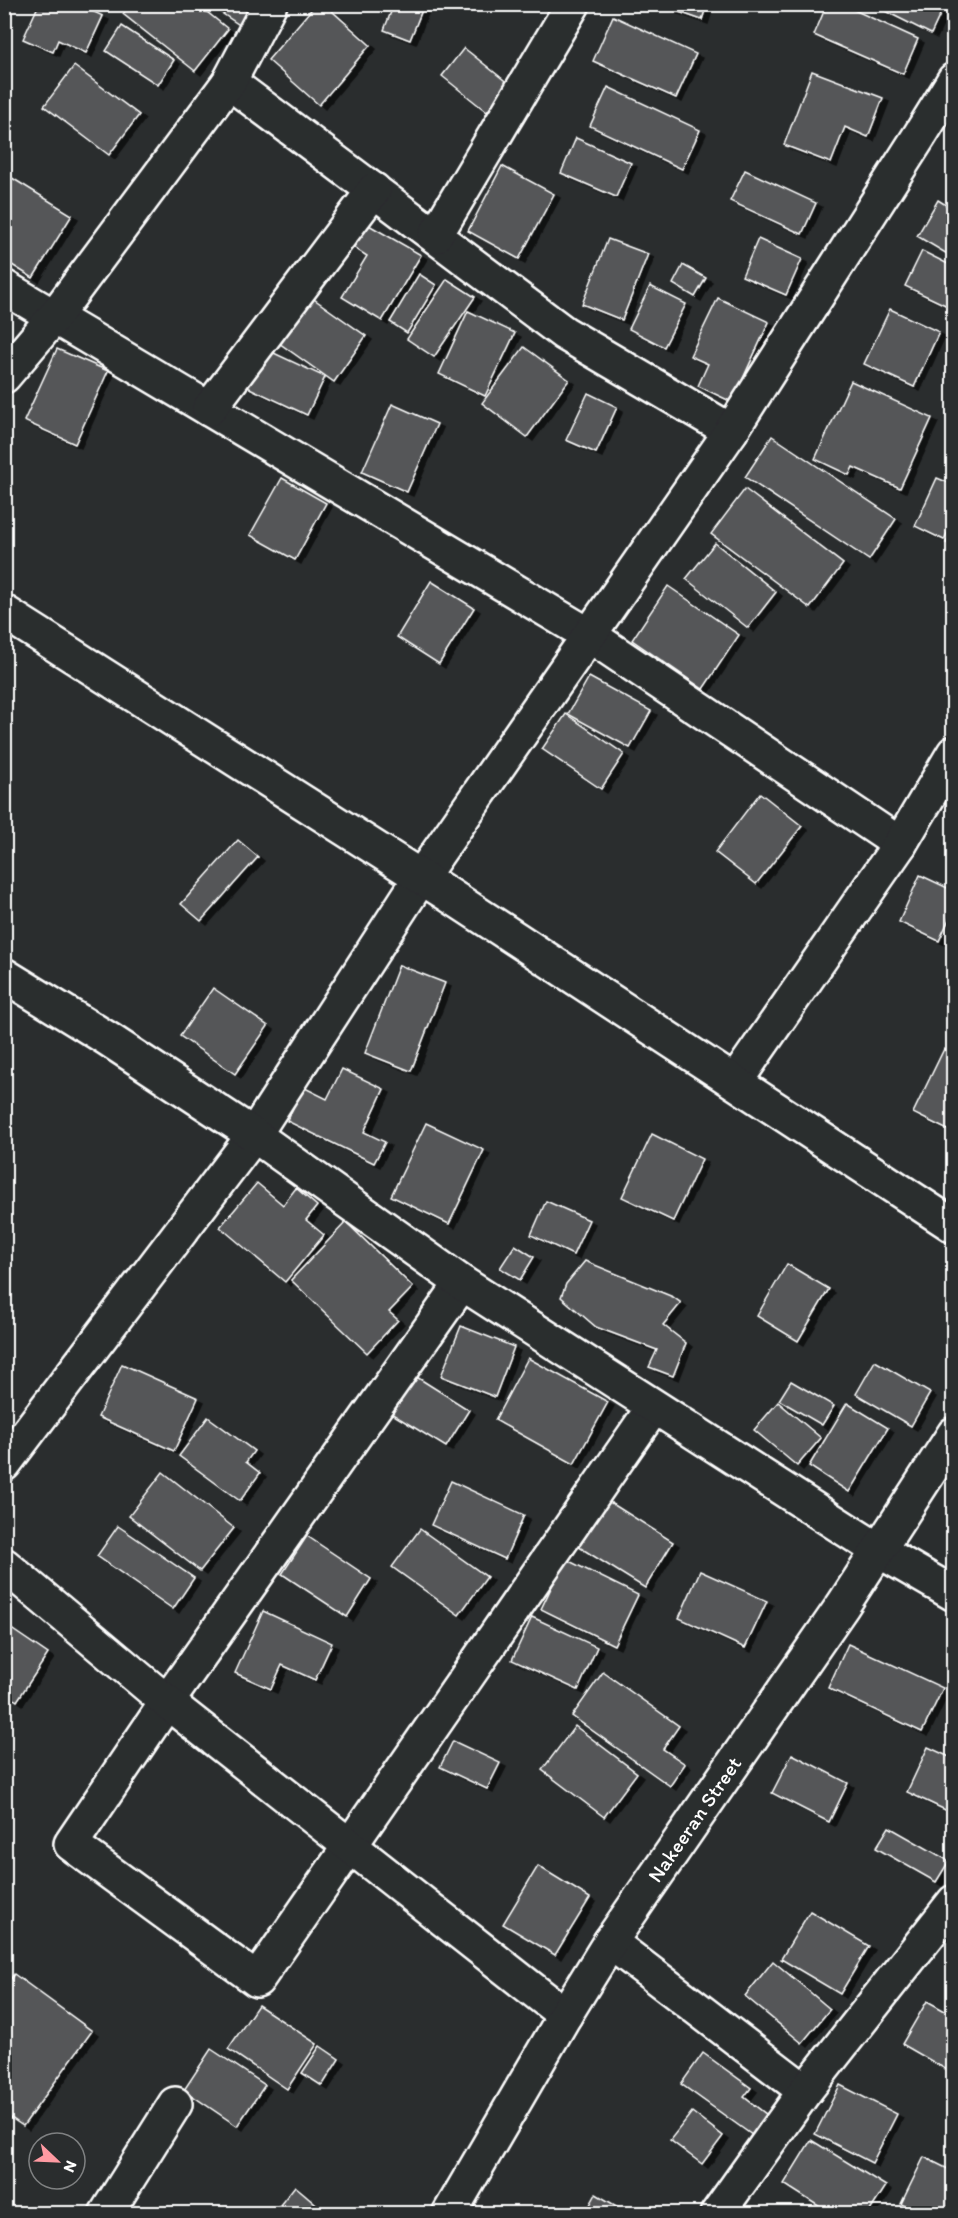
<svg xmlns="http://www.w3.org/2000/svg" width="958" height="2218" font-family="Itim,sans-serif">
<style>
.building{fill:#555758;stroke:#fff;stroke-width:1.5;filter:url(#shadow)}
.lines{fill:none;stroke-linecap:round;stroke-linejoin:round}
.minor-casing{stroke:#fff;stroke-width:38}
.tertiary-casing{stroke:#fff;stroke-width:38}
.minor{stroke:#2a2d2e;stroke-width:33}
.tertiary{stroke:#2a2d2e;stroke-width:33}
.labels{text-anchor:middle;stroke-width:4.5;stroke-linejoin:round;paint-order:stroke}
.street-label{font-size:21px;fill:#fff;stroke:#2a2d2e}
</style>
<defs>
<filter id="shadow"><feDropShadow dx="6" dy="4" stdDeviation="0" flood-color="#0009"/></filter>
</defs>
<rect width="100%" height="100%" fill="#2a2d2e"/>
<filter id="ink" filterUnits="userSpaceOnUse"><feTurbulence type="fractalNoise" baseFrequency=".0167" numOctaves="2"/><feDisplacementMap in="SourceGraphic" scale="12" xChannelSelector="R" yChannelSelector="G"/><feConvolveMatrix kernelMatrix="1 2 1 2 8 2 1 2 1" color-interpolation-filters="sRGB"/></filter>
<g filter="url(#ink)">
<g class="building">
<polygon points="39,4 77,4 103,16 86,53 58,40 53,52 23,39"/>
<polygon points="130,4 197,4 228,29 195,71 123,14"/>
<polygon points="208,4 260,4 244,28"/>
<polygon points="316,4 324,4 370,45 319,105 268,60"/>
<polygon points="394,4 424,5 410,40 384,30"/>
<polygon points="656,4 707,4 702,20"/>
<polygon points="827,4 841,4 918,39 903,74 814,35"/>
<polygon points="871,4 945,4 931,34"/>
<polygon points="613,16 696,54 676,98 593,61"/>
<polygon points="122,26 174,60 158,85 106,51"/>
<polygon points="464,48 509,84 487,112 442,76"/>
<polygon points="74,66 139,115 109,155 44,106"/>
<polygon points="812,71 883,98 868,137 845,127 831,163 784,145"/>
<polygon points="608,87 700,130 682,169 590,126"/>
<polygon points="576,138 631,163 616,197 561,173"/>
<polygon points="502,166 554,194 519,259 468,231"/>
<polygon points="745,170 816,203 802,234 730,201"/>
<polygon points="4,173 72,215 33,278 4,260"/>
<polygon points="938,200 954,210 954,258 917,236"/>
<polygon points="367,224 421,255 382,321 342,297 367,256 353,247"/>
<polygon points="608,239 648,254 622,320 582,304"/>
<polygon points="758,239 802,259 786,295 742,276"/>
<polygon points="922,251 954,267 954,309 905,286"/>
<polygon points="683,265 706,278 695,297 673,284"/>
<polygon points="419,274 436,285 407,333 390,322"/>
<polygon points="447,279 475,297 434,357 407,339"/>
<polygon points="650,286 686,304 664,347 629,329"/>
<polygon points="311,297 366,336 334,382 279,343"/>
<polygon points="718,298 769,322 732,402 698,386 708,364 690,356"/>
<polygon points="890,309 939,332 914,387 864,364"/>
<polygon points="468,311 515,333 485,396 439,374"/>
<polygon points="261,347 325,377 307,415 243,385"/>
<polygon points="524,347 569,380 527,437 482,403"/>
<polygon points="57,349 108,371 75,444 24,421"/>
<polygon points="851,381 932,418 900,488 853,467 849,475 815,459"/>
<polygon points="588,393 617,407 596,453 566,440"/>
<polygon points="392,404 437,424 407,492 362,472"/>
<polygon points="772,436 896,519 869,560 745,477"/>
<polygon points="282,478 326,503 295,560 250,535"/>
<polygon points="937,478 954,485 954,518 944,540 915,526"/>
<polygon points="745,489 843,564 810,608 711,534"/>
<polygon points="954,527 954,547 946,543"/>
<polygon points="715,543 776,592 748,628 686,579"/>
<polygon points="431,581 474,608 439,664 397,637"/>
<polygon points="668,586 739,635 703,689 632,640"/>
<polygon points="589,677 651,711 630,748 568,714"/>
<polygon points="566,714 624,754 601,789 542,749"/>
<polygon points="760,793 802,826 756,884 715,852"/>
<polygon points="238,840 258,857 201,921 181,904"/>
<polygon points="920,875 954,891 954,908 939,941 899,922"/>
<polygon points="399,965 445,983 411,1071 365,1053"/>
<polygon points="213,988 268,1026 235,1074 180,1036"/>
<polygon points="944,1049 954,1053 954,1133 913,1113"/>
<polygon points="342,1069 384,1089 364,1132 385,1142 374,1163 287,1121 303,1087 327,1099"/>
<polygon points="426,1123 484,1150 449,1224 391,1196"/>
<polygon points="652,1134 702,1159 673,1221 622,1197"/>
<polygon points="257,1183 283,1205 296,1188 317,1206 306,1220 324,1235 285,1282 220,1227"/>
<polygon points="546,1201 589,1220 573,1255 531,1235"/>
<polygon points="346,1222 413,1287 389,1312 398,1320 367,1353 291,1280"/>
<polygon points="515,1245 534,1257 520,1280 500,1268"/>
<polygon points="585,1261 673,1297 681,1303 663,1325 686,1343 673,1376 649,1367 657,1350 596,1327 561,1297 566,1284"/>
<polygon points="787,1264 829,1289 798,1341 757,1316"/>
<polygon points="461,1326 514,1347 495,1397 441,1376"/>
<polygon points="528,1358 608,1402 574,1464 495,1420"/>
<polygon points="875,1361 930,1393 911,1426 856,1394"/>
<polygon points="122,1364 198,1398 174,1451 98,1417"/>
<polygon points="412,1374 469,1410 446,1447 389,1412"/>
<polygon points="791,1381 834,1406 822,1425 779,1400"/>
<polygon points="778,1402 821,1438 797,1466 754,1430"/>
<polygon points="847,1403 888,1428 849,1492 809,1466"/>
<polygon points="208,1417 254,1451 246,1462 260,1473 240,1501 179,1456"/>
<polygon points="163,1472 234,1528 200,1571 129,1516"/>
<polygon points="451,1481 524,1515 505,1559 431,1525"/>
<polygon points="608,1501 673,1542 645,1588 579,1547"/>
<polygon points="118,1526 194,1578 173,1609 97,1556"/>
<polygon points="420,1529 487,1577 459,1615 392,1567"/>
<polygon points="307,1536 371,1579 347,1617 282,1574"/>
<polygon points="565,1559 638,1595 614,1645 541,1609"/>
<polygon points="700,1571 767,1601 745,1648 679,1618"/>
<polygon points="263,1611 332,1643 315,1680 282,1665 271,1689 235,1673"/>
<polygon points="532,1617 597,1647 578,1690 512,1660"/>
<polygon points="4,1624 48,1654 17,1701 4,1692"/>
<polygon points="848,1644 943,1688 922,1732 828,1688"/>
<polygon points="603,1672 679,1726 663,1749 685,1764 670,1786 572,1716"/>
<polygon points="575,1726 637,1773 604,1817 542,1770"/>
<polygon points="453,1741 500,1763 487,1789 440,1767"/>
<polygon points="928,1747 954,1759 954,1814 907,1792"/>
<polygon points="792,1754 848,1783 829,1822 772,1793"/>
<polygon points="889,1827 949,1861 936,1882 876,1848"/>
<polygon points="538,1866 590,1898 555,1955 503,1924"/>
<polygon points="810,1911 869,1946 840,1994 781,1959"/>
<polygon points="773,1961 830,2009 802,2043 745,1996"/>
<polygon points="14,1974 92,2031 23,2126 4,2113 4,1988"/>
<polygon points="927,2001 954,2016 954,2074 902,2044"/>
<polygon points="258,2005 317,2044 287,2089 228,2049"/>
<polygon points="320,2046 339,2059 322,2086 302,2073"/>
<polygon points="211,2049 265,2085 237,2126 184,2090"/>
<polygon points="703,2053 751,2088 744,2097 767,2115 752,2135 681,2084"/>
<polygon points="840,2085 897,2114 872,2163 815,2134"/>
<polygon points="692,2112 723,2136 702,2164 670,2140"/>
<polygon points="811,2140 886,2186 868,2214 831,2214 784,2184"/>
<polygon points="924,2157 954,2172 954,2214 921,2214 901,2204"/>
<polygon points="295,2186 328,2214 273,2214"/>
<polygon points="596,2194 630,2214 585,2214"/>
</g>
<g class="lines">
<g class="minor-casing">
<g id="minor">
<polyline points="229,82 564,333 731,431"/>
<polyline points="435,236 573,4"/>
<polyline points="4,287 589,635 900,844"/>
<polyline points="4,376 54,317 229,82 270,4"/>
<polyline points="209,409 374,190"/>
<polyline points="735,1082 900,844 954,753"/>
<polyline points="462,1283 167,1702 71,1844 257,1980 653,1408"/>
<polyline points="4,1464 254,1135 421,877 731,431 920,135 954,80"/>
<polyline points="4,1565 167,1702 565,2015"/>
<polyline points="610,1942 805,2091"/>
<polyline points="106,2214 175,2104"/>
<polyline points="717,2214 805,2091 954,1902"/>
</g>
</g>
<g class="tertiary-casing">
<g id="tertiary">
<polyline points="4,612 449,895 954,1226"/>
<polyline points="4,975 108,1039 254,1135 462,1283 878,1550 954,1594"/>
<path id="s1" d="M449 2214 565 2015 610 1942 843 1605 954 1434"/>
</g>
</g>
<use href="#minor" class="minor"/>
<use href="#tertiary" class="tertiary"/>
</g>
</g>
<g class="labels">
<g class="street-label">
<text dy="7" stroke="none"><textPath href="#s1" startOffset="465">Nakeeran Street</textPath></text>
</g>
</g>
<rect width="958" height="2218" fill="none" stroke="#2a2d2e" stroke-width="24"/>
<rect x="12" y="12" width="934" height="2194" fill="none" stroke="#fff" stroke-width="2" filter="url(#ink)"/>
<g transform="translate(57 2161) rotate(113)"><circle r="28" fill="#2a2d2e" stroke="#7f8182" stroke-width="1.5"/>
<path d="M0-4.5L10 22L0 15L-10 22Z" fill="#ff9aa2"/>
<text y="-9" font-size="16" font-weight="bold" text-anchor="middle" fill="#ffffff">N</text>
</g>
</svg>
